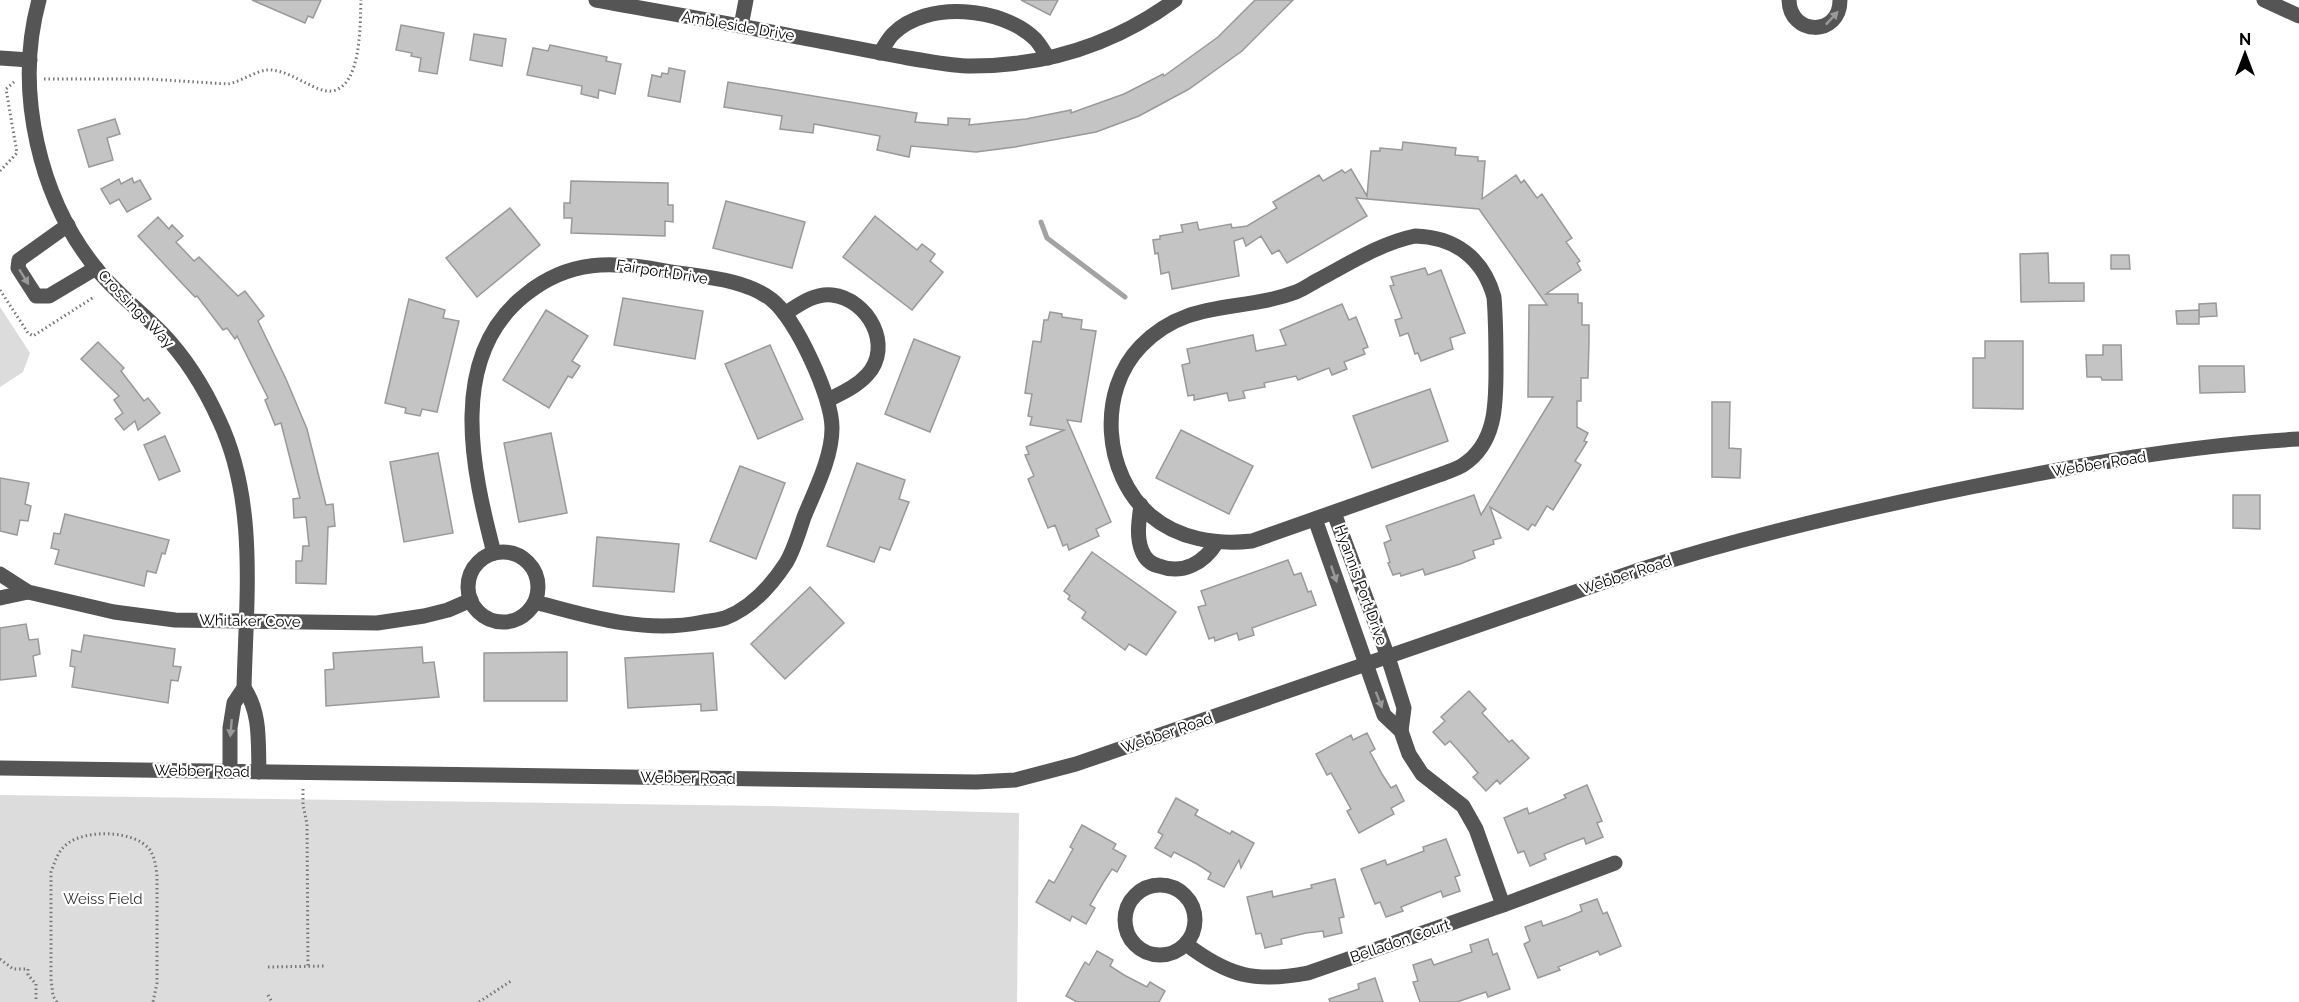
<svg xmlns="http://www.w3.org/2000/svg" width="2299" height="1002" font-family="Raleway,sans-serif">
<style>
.green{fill:#dcdcdc}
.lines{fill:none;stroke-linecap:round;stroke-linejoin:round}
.stream{stroke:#a3a3a3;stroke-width:5}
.building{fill:#c4c4c4;stroke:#999;stroke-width:1.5}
.path{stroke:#777;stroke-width:3;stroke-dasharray:1.5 3;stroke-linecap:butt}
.minor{stroke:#555;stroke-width:15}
.oneway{fill:#999}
.labels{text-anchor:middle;stroke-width:4.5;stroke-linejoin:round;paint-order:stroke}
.street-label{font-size:15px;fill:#000;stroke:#fff}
.park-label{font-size:15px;fill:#333;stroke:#fff}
</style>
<rect width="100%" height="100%" fill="#fff"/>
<g class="green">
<polygon points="0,307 30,353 23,372 0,387"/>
<polygon points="0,795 769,806 1019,813 1017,1002 0,1002"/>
</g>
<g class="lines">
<polyline class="stream" points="1041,222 1047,238 1125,297"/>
</g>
<g class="building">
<polygon points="252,0 321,0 313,18 308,16 305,23"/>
<polygon points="1021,0 1058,0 1050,15"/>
<polygon points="1255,0 1293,0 1242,51 1189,89 1139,116 1096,132 1015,147 976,152 911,146 909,157 877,150 880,136 814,124 813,133 780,129 782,116 724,107 728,82 917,113 915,122 948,125 948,118 970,119 969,125 1026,119 1071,110 1071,113 1124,94 1163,74 1164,76 1218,37"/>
<polygon points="401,25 444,33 437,74 419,71 421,58 411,56 412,53 396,50"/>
<polygon points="474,34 506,39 502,66 470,60"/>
<polygon points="550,45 607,57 606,61 621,64 615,94 599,90 598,98 581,94 582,86 527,75 533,48 548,51"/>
<polygon points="669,68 685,71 680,102 648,96 652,75 661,77 662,73 668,74"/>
<polygon points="115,119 120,134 107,138 113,160 89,167 78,130"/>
<polygon points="1403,142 1456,148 1455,155 1478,157 1478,161 1485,161 1482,199 1516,175 1521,183 1524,180 1537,198 1542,194 1572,238 1566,242 1580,261 1577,263 1581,270 1546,294 1578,294 1578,303 1582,303 1582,325 1589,325 1589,341 1588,378 1581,378 1581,401 1577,401 1577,427 1588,433 1584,441 1587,442 1575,461 1581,465 1553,510 1547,506 1535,526 1532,524 1528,530 1490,507 1501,538 1493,540 1494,544 1473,551 1475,558 1460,564 1425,575 1423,569 1401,576 1400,573 1393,575 1388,563 1390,562 1384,543 1391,540 1386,526 1474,495 1481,515 1553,397 1528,397 1529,305 1547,305 1479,209 1356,198 1367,216 1287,263 1279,250 1272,254 1261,236 1246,246 1243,238 1234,241 1239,276 1172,289 1169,272 1161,274 1158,253 1155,254 1153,240 1160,239 1160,236 1183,232 1181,225 1197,222 1199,230 1231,224 1232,228 1247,226 1277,208 1273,202 1319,175 1323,181 1342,170 1345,173 1351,169 1367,196 1371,151 1380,151 1380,148 1402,150"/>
<polygon points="132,178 134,183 140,180 151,199 127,212 119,199 110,204 101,189 119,179 121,184"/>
<polygon points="571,181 668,183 668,205 673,205 673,222 665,221 665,236 571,233 572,218 564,218 564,203 570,203"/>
<polygon points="726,201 805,222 792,268 713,248"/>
<polygon points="510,208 540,245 477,297 446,258"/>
<polygon points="875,216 917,250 922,244 935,254 930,261 943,272 912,310 843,257"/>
<polygon points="158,217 169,229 172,225 183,236 176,242 194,261 199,257 238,296 245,291 264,316 258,321 286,379 307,429 326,505 333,504 335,526 328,527 326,584 296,583 296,561 302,561 303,546 309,546 306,517 294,518 293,499 300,498 281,423 275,425 265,400 268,398 237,336 235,339 227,328 223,330 197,296 195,297 177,278 138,236"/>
<polygon points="2048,253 2049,283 2084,283 2084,301 2021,302 2020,254"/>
<polygon points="2111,255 2129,255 2130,269 2111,269"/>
<polygon points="1425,268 1428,275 1441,270 1465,333 1450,338 1453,349 1421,361 1418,353 1415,354 1408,333 1400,336 1395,320 1402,318 1390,286 1394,285 1391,277"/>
<polygon points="623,298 703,311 695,359 614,345"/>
<polygon points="409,299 445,310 443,318 459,321 437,412 422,409 420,416 405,413 406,408 385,403"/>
<polygon points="2216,303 2217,316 2199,317 2199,304"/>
<polygon points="1342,304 1349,320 1356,317 1368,347 1363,349 1365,354 1344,362 1347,369 1332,375 1329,368 1298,380 1296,376 1264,383 1265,387 1243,391 1245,398 1229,401 1227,393 1194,400 1194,395 1188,396 1182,365 1190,363 1187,349 1253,335 1256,351 1286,345 1280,330"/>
<polygon points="546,310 588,336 572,361 580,366 572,378 568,376 549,408 503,380"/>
<polygon points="2199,310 2199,324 2177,324 2176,311"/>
<polygon points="1050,312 1062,314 1062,317 1082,320 1081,329 1096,331 1081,422 1067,420 1111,522 1096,529 1099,536 1069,550 1067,544 1063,546 1055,525 1048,528 1028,479 1034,476 1025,455 1029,454 1026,447 1064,430 1030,425 1032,417 1028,416 1032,394 1025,393 1033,341 1041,342 1044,320 1048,320"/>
<polygon points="914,339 960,357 930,432 885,414"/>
<polygon points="1985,341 2023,341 2023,409 1973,408 1973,358 1985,358"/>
<polygon points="98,342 124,368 121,371 144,401 148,398 160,413 138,430 135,421 124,430 115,419 123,413 114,400 119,396 81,359"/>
<polygon points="770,345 803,419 758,439 725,364"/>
<polygon points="2103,345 2121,345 2122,380 2102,380 2101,377 2087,377 2086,355 2103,355"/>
<polygon points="2199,366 2244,366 2245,392 2200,393"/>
<polygon points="1430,389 1448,441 1372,468 1353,416"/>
<polygon points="1712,402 1730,402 1729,448 1741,449 1740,478 1712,477"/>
<polygon points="1181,430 1253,466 1229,514 1156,478"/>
<polygon points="551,433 567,513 519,522 504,443"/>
<polygon points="165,436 180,471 159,480 144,445"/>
<polygon points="438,453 453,533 404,542 390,462"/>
<polygon points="857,463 905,480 899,499 909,502 890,550 880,547 874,562 827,546"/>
<polygon points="740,466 785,483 756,559 710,541"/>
<polygon points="0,478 29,483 25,504 31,506 28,521 20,520 17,535 0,531"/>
<polygon points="2233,495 2260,495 2260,529 2233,528"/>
<polygon points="65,514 169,540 165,554 162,553 156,573 147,571 144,586 55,564 59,550 51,548 54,533 60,534"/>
<polygon points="597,537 679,544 674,592 593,586"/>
<polygon points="1092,552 1176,612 1146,655 1129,644 1125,650 1082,618 1086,612 1068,599 1070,596 1064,591"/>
<polygon points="1288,560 1294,575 1301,573 1308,592 1311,591 1316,605 1252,628 1254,635 1239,640 1237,633 1215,641 1214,637 1209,639 1198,607 1206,605 1201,591"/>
<polygon points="810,587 844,623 785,679 751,644"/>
<polygon points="26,624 29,640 38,639 40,654 33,656 36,676 0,680 0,628"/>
<polygon points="84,635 175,649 173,666 181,667 178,681 171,680 168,703 72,687 75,667 70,666 72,650 81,652"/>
<polygon points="422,647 423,663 434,662 439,697 326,706 325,670 334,669 333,653"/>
<polygon points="567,652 567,701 484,701 484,653"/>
<polygon points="713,653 717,710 701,711 701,704 628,708 625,658"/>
<polygon points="1469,691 1486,709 1482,713 1509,742 1512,740 1529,758 1500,784 1497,780 1486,791 1473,777 1478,773 1467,760 1450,741 1445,745 1433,732 1445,721 1441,717"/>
<polygon points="1367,733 1375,749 1370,752 1382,774 1391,788 1396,785 1404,801 1391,808 1394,814 1359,833 1347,811 1351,809 1331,773 1327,775 1316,754 1351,735 1353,740"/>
<polygon points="1587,785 1602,821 1597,823 1603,837 1586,844 1584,838 1568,844 1544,854 1546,859 1530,866 1524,851 1518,853 1504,818 1527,808 1529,814 1566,798 1564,795"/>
<polygon points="1176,798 1198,810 1195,815 1230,834 1232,831 1254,843 1241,868 1239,860 1224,887 1208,879 1211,873 1197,864 1174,852 1171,857 1155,848 1163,835 1158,832"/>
<polygon points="1082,825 1116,844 1113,849 1126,856 1117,872 1112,869 1103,883 1090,905 1095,908 1086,924 1072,916 1070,921 1036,902 1049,880 1054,883 1073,849 1070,847"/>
<polygon points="1446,839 1460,875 1455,877 1460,891 1443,897 1441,891 1401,907 1403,911 1386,917 1380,902 1375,904 1361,869 1385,860 1387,865 1424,851 1423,847"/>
<polygon points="1335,879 1344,917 1339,918 1342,933 1324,937 1323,931 1306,933 1281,939 1282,944 1265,948 1261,933 1256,934 1247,897 1272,891 1273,897 1312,888 1311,885"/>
<polygon points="1597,899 1603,914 1607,912 1621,946 1600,955 1598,951 1558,967 1560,970 1538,978 1524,944 1530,941 1525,927 1541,921 1543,926 1568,917 1582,911 1580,905"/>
<polygon points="1488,939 1493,955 1497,953 1510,989 1488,997 1486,992 1457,1002 1420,1002 1413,982 1418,981 1413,965 1431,959 1434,965 1472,952 1470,945"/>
<polygon points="1097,951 1113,960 1110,966 1124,975 1147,987 1150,982 1165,991 1159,1002 1077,1002 1066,996 1085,962 1089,965"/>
<polygon points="1375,978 1383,1002 1330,1002 1329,999 1359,989 1358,984"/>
</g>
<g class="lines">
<g class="path">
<path d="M44 79H148L228 84C242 81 256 71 267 70 281 69 295 78 306 83 314 87 323 92 332 91 362 86 360 23 361 0"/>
<polyline points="0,171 17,153 6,89 14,82"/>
<polyline points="0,290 28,333 33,336 94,297"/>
<polyline points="303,789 303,805 307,824 308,966"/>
<polyline points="0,959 13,969 28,969 28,975 36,984 36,1002"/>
<polyline points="268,967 326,966"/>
<polyline points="268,995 272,1002"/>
<path d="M57 1002 53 996 51 979V872C55 861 58 851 67 844 86 829 135 830 150 850 155 858 156 867 157 876V983L153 1002"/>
<polyline points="479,1002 511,981"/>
</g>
<g class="minor">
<path d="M39 0C14 91 39 201 100 273 119 295 142 313 162 333 186 358 205 389 219 420 258 502 246 600 244 688L234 703 230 728V771"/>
<path d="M596 0C661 12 727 23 792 36 831 43 869 51 908 58 929 61 950 66 971 66 1045 66 1115 44 1175 0"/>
<path d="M1789 0C1790 36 1840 37 1840 0"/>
<polyline points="2264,0 2299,16"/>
<polyline points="741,26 746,0"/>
<path d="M880 53C884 47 888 39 893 34 926 0 1003 7 1035 39 1040 44 1044 52 1048 58"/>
<polyline points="0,58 30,60"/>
<polyline points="68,225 19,260 18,268 36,296 49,296 96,268"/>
<path d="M1415 236C1455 237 1483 258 1494 297 1496 321 1496 344 1496 367 1496 402 1497 443 1463 465 1457 469 1449 471 1442 474L1252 541C1216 545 1178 539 1150 515 1103 474 1097 391 1141 346 1187 298 1240 313 1296 292 1304 289 1312 283 1320 279 1350 263 1381 243 1415 236Z"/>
<path d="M786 313C800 304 815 293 832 295 868 299 894 346 867 375 856 387 842 393 828 400"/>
<path d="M1141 505C1139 520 1136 537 1142 551 1145 559 1151 564 1159 566 1183 575 1204 563 1217 542"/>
<polyline points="1334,513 1388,657 1404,708 1401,731"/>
<polyline points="1315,519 1384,715 1401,731 1409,754 1422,774 1463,806 1476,829 1503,905"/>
<circle cx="503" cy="587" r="35"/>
<path d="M494 553C472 469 447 357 525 295 569 259 613 261 666 271 700 277 744 278 772 300 796 319 832 397 832 428 832 458 815 490 804 517 799 532 794 550 786 563 771 586 751 608 725 618 718 620 710 621 703 622 645 634 590 617 535 602"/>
<polyline points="0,574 28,592 114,612 175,620 377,623 424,616 448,610 471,600"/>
<polyline points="0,598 28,592"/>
<path d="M244 688C261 713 258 742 259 772"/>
<path d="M0 768 976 782 1015 780 1076 764 1636 571C1746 536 1858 510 1971 487 2079 465 2189 445 2299 439"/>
<circle cx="1160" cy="920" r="35"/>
<path d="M1186 944C1228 976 1255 983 1308 973L1503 905 1615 863"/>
</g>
</g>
<defs><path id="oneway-solid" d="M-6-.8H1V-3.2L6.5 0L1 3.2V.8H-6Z" transform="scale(1.5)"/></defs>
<g class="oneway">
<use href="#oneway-solid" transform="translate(1832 18) rotate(-47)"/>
<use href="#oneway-solid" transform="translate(24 277) rotate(58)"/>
<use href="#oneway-solid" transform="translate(1334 574) rotate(71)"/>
<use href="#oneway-solid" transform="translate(1379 700) rotate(69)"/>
<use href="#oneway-solid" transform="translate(231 728) rotate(95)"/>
</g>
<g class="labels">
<g class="street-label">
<text transform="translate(738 26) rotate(10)" y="5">Ambleside Drive</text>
<text transform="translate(662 272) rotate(9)" y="5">Fairport Drive</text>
<text transform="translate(136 309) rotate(46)" y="5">Crossings Way</text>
<text transform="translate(2099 464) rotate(-9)" y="5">Webber Road</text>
<text transform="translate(1626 575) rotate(-18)" y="5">Webber Road</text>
<text transform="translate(1361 585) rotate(70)" y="5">Hyannis Port Drive</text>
<text transform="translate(250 621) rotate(1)" y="5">Whitaker Cove</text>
<text transform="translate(1167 733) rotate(-19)" y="5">Webber Road</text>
<text transform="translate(202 771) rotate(1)" y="5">Webber Road</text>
<text transform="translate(688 778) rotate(1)" y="5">Webber Road</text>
<text transform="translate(1400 941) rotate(-19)" y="5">Belladon Court</text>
</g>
<g class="park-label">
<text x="103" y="904">Weiss Field</text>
</g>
</g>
<g transform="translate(2245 54)" stroke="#ffffff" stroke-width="4.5" paint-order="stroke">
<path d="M0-4.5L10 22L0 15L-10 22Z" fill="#000000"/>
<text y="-9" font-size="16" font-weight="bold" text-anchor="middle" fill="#000000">N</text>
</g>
</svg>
